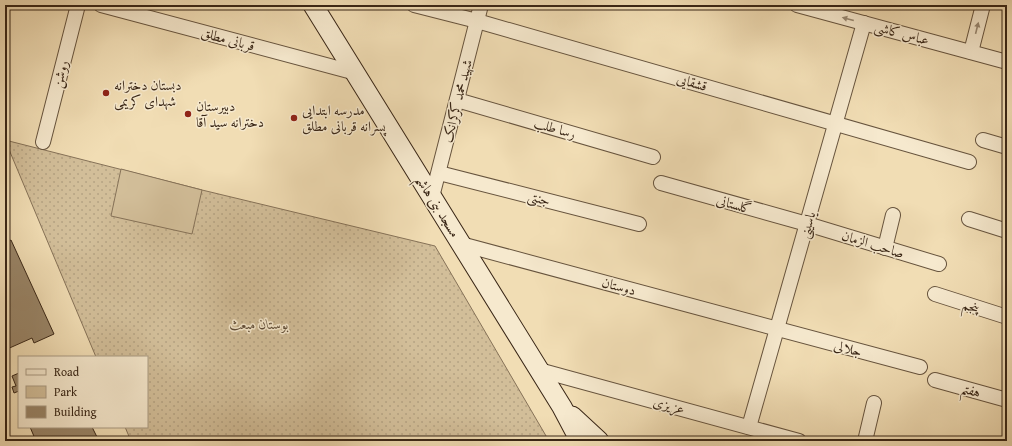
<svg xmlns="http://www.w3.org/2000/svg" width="1012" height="446" font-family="'Gentium Book Plus',Amiri,serif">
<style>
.green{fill:url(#green-dots);stroke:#867258}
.pitch{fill:#d2be99;stroke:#867258}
.building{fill:#998568;stroke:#392616}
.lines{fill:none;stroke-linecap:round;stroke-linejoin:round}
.minor-casing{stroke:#67543e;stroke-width:16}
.secondary-casing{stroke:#392616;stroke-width:21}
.minor{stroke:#f6e9ce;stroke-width:14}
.secondary{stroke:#f6e9ce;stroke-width:19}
.oneway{fill:#988872}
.poi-dot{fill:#8f2418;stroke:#f6e9ce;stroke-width:1.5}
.labels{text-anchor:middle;stroke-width:3;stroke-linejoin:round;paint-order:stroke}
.street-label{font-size:14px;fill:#392616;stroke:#f6e9ce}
.poi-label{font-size:14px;fill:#392616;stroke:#f6e9ce;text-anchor:start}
.park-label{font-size:14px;font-style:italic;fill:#5f4c37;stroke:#f6e9ce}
</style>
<defs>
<pattern id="green-dots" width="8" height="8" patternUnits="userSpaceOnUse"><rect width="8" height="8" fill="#d2be99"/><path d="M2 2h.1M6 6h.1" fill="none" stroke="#b5a383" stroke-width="1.8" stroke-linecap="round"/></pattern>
</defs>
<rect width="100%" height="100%" fill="#f1ddb4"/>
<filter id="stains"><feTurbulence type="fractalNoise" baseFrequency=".005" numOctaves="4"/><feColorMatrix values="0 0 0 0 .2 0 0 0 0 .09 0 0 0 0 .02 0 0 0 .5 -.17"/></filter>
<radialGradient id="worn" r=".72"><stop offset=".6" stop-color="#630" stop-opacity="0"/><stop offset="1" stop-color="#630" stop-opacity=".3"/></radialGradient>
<polygon class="green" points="5,140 202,190 435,246 549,441 131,441 125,427 147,427 147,357 96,357"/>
<polygon class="pitch" points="121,169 202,190 192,234 111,216"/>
<g class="building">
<polygon points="11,240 54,334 34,343 32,338 5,350 5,243"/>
<polygon points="19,373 19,391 14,393 12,387 16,386 12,376"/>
<polygon points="30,427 92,427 99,441 36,441"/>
</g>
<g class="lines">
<g class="minor-casing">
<g id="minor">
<polyline points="101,5 356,73"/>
<polyline points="414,5 477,21 969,162"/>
<polyline points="797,5 1007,62"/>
<polyline points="971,52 983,5"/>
<polyline points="457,100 653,157"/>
<polyline points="983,140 1007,147"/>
<polyline points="43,142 78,5"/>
<polyline points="439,173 639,224"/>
<polyline points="661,183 807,224 939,264"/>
<polyline points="432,197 481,5"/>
<polyline points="969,219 1007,231"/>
<polyline points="461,244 920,367"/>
<polyline points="885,248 893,215"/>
<polyline points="935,294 1007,317"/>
<polyline points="539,370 799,441"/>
<polyline points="935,380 1007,400"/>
<polyline points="749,427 864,23"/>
<polyline points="865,441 874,403"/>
</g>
</g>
<g class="secondary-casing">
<g id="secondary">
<polyline points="313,5 562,407 580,441"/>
<polyline points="572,416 599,441"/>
</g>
</g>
<use href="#minor" class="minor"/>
<use href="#secondary" class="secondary"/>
</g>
<defs><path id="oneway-solid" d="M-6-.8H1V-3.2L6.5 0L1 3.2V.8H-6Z"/></defs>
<g class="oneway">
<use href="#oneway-solid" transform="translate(848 19) rotate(-165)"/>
<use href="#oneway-solid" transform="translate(977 28) rotate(-76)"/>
</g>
<g class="poi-dot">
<circle cx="106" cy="93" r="4"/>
<circle cx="188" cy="114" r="4"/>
<circle cx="294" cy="118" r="4"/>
</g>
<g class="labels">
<g class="street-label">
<text transform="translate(902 33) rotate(15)" y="5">عباس کاشی</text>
<text transform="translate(228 39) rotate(15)" y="5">قربانی مطلق</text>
<text transform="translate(60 74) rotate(-76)" y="5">روشن</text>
<text transform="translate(692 82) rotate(16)" y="5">قشقایی</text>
<text transform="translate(457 101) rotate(-76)" y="5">شهید محمد کرکرانک</text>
<text transform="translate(555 128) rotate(16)" y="5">رسا طلب</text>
<text transform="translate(539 198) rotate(14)" y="5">جنتی</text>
<text transform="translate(734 204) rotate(16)" y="5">گلستانی</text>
<text transform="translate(438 206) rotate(58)" y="5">مسجد بنی هاشم</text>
<text transform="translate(807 225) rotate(-74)" y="5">یاسینی</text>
<text transform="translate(873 244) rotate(17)" y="5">صاحب الزمان</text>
<text transform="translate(619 286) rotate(15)" y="5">دوستان</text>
<text transform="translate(971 306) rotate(17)" y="5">پنجم</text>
<text transform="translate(848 348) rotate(15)" y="5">جلالی</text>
<text transform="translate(971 390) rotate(16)" y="5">هفتم</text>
<text transform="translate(669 405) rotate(15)" y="5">عزیزی</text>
</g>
<g class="poi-label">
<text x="114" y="90">دبستان دخترانه<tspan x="114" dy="16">شهدای کریمی</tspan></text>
<text x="196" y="111">دبیرستان<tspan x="196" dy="16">دخترانه سید آقا</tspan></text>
<text x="302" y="115">مدرسه ابتدایی<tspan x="302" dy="16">پسرانه قربانی مطلق</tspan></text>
</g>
<g class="park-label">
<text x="259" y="329">بوستان مبعث</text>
</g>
</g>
<rect width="1012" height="446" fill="none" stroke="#f1ddb4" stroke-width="20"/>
<rect x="6" y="6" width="1000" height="434" fill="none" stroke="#392616" stroke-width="2"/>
<rect x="10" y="10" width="992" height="426" fill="none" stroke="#392616"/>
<rect x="18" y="356" width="130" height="72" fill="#f6e9ce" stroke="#aa9b84"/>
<rect x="26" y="369" width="20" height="6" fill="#f6e9ce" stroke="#aa9b84"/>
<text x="54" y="376" font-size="12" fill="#392616">Road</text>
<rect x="26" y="386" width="20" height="12" fill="#d2be99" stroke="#aa9b84"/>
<text x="54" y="396" font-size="12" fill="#392616">Park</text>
<rect x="26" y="406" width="20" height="12" fill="#998568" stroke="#aa9b84"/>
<text x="54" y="416" font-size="12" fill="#392616">Building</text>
<rect width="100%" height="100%" filter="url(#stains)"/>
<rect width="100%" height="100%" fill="url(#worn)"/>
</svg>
